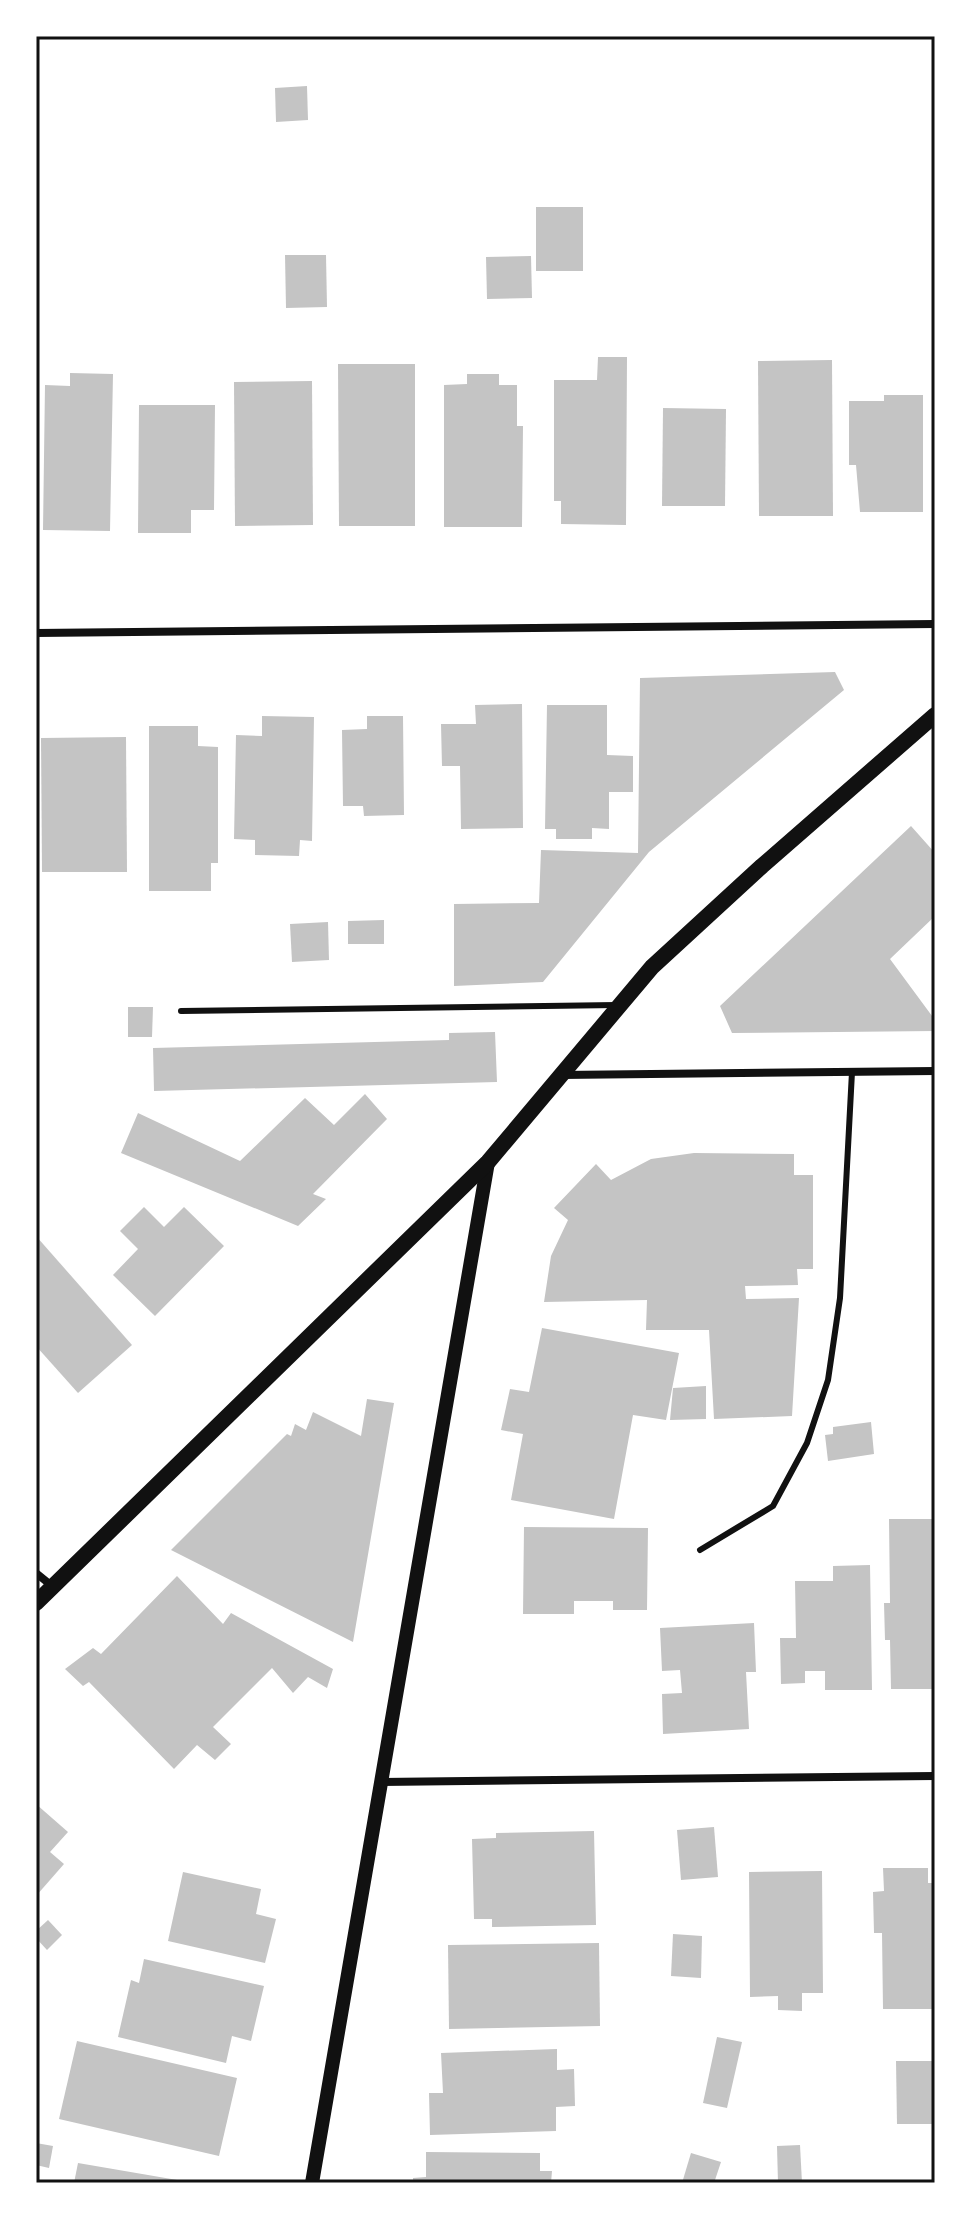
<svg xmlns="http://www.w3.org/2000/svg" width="971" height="2219" font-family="'PT Sans',sans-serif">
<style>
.building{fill:#c4c4c4}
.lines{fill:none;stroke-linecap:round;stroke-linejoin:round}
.service{stroke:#111;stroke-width:6}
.minor{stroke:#111;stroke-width:8}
.tertiary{stroke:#111;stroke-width:14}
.secondary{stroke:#111;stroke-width:16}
.neatline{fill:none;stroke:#111;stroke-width:3}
</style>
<rect width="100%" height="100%" fill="#fff"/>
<g class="building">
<polygon points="307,86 308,120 276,122 275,88"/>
<rect x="536" y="207" width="47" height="64"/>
<polygon points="285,255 326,255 327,307 286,308"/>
<polygon points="531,256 532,298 487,299 486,257"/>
<polygon points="598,357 627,357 626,525 561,524 561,501 554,501 554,380 597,380"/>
<polygon points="832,360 833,516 759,516 758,361"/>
<polygon points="338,364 415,364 415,526 339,526"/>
<polygon points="70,373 113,374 110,531 43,530 45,385 70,386"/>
<polygon points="467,374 499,374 499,385 517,385 517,426 523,426 522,527 444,527 444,385 467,384"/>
<polygon points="312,381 313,525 235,526 234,382"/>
<polygon points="884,395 923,395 923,512 860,512 856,465 849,465 849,401 884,401"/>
<polygon points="139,405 215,405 214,510 191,510 191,533 138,533"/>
<polygon points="663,408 726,409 725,506 662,506"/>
<polygon points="835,672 844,690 649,852 543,982 454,986 454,904 539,903 541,850 638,853 640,678"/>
<polygon points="522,704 523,828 461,829 460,766 442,766 441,724 476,724 475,705"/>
<polygon points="547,705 607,705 607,755 633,756 633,792 609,792 609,829 592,828 592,839 556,839 556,829 545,829"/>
<polygon points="262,716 314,717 312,841 300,840 299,856 255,855 255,840 234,839 236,735 262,736"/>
<polygon points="367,716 403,716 404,815 364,816 363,806 343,806 342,730 367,729"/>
<polygon points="149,726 198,726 198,746 218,747 218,863 211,863 211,891 149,891"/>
<polygon points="126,737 127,872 42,872 41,738"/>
<polygon points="911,826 935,853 935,916 890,959 935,1020 935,1031 732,1033 720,1006"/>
<polygon points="384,920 384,944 348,944 348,921"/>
<polygon points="328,922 329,960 292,962 290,924"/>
<polygon points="128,1007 153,1007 152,1037 128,1037"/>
<polygon points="495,1032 497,1082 154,1091 153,1048 449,1040 449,1033"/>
<polygon points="365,1094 387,1119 313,1194 326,1199 298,1226 121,1153 138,1113 240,1161 305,1098 334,1125"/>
<polygon points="694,1153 794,1154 794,1175 813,1175 813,1269 797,1269 798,1285 745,1286 746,1299 799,1298 792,1416 714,1419 709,1330 646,1330 647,1300 544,1302 551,1256 568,1220 554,1208 596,1164 611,1180 651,1159"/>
<polygon points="144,1207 164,1227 184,1207 224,1246 155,1316 113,1275 138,1249 120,1231"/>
<polygon points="36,1236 132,1345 78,1393 36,1346"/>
<polygon points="542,1328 679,1353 666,1420 633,1415 614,1519 511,1500 523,1434 501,1430 510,1389 529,1392"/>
<polygon points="706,1386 706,1419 670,1420 673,1388"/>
<polygon points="367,1399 394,1403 353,1642 171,1550 287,1434 291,1436 295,1424 306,1430 313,1412 361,1436"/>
<polygon points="871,1422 874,1454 828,1461 825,1435 833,1434 833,1427"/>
<polygon points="889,1519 935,1519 935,1689 891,1689 890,1640 885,1640 884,1603 890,1603"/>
<polygon points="524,1527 648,1528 647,1610 613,1610 613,1601 574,1601 574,1614 523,1614"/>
<polygon points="870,1565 872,1690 825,1690 825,1671 805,1671 805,1683 781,1684 780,1638 796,1638 795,1581 833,1581 833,1566"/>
<polygon points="177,1576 223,1624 231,1613 333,1669 327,1688 308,1677 293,1693 272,1668 213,1727 231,1744 215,1760 197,1745 174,1769 89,1682 83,1686 65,1669 93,1648 101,1654"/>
<polygon points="754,1623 756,1672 746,1672 749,1729 663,1734 662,1694 682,1693 680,1670 662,1671 660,1628"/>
<polygon points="36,1804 68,1832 50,1852 64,1864 36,1896"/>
<polygon points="714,1827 718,1877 681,1880 677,1830"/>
<polygon points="594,1831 596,1925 492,1927 492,1919 474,1919 472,1839 496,1838 496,1833"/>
<polygon points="883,1868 928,1868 928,1883 935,1883 935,2009 883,2009 882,1933 874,1933 873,1892 884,1891"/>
<polygon points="822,1871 823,1993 802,1993 802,2011 778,2010 778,1996 750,1997 749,1872"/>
<polygon points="183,1872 261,1889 256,1914 276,1919 265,1963 168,1941"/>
<polygon points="48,1920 62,1935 47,1950 36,1938 36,1931"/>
<polygon points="673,1934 702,1936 701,1978 671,1976"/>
<polygon points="599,1943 600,2026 449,2029 448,1945"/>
<polygon points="144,1959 264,1986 251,2041 232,2036 226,2063 118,2037 131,1980 139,1983"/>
<polygon points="717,2037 742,2042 727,2108 703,2103"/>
<polygon points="77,2041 237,2078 219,2156 59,2119"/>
<polygon points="557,2049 557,2070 574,2069 575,2106 556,2107 556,2131 430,2135 429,2093 443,2093 441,2053"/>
<polygon points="896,2061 935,2061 935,2124 897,2124"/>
<polygon points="36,2143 53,2146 49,2168 36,2165"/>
<polygon points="800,2145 802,2183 778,2183 777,2146"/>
<polygon points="426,2152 540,2153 540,2171 552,2171 551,2183 413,2183 413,2178 426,2177"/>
<polygon points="691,2153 721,2162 714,2183 682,2183"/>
<polygon points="78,2163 183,2181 183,2183 74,2183"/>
</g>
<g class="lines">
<g class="service">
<polyline points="181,1011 617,1005"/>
<polyline points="700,1550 773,1506 807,1443 828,1380 840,1298 852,1072"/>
</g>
<g class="minor">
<polyline points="36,633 935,624"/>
<polyline points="561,1075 935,1071"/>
<polyline points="36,1573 52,1586"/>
<polyline points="381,1782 935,1776"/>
</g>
<polyline class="tertiary" points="312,2183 488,1162"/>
<polyline class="secondary" points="36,1603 488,1162 652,967 762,866 935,715"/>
</g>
<rect width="971" height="2219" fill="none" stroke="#ffffff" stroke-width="76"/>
<rect x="38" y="38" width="895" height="2143" class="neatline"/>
</svg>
